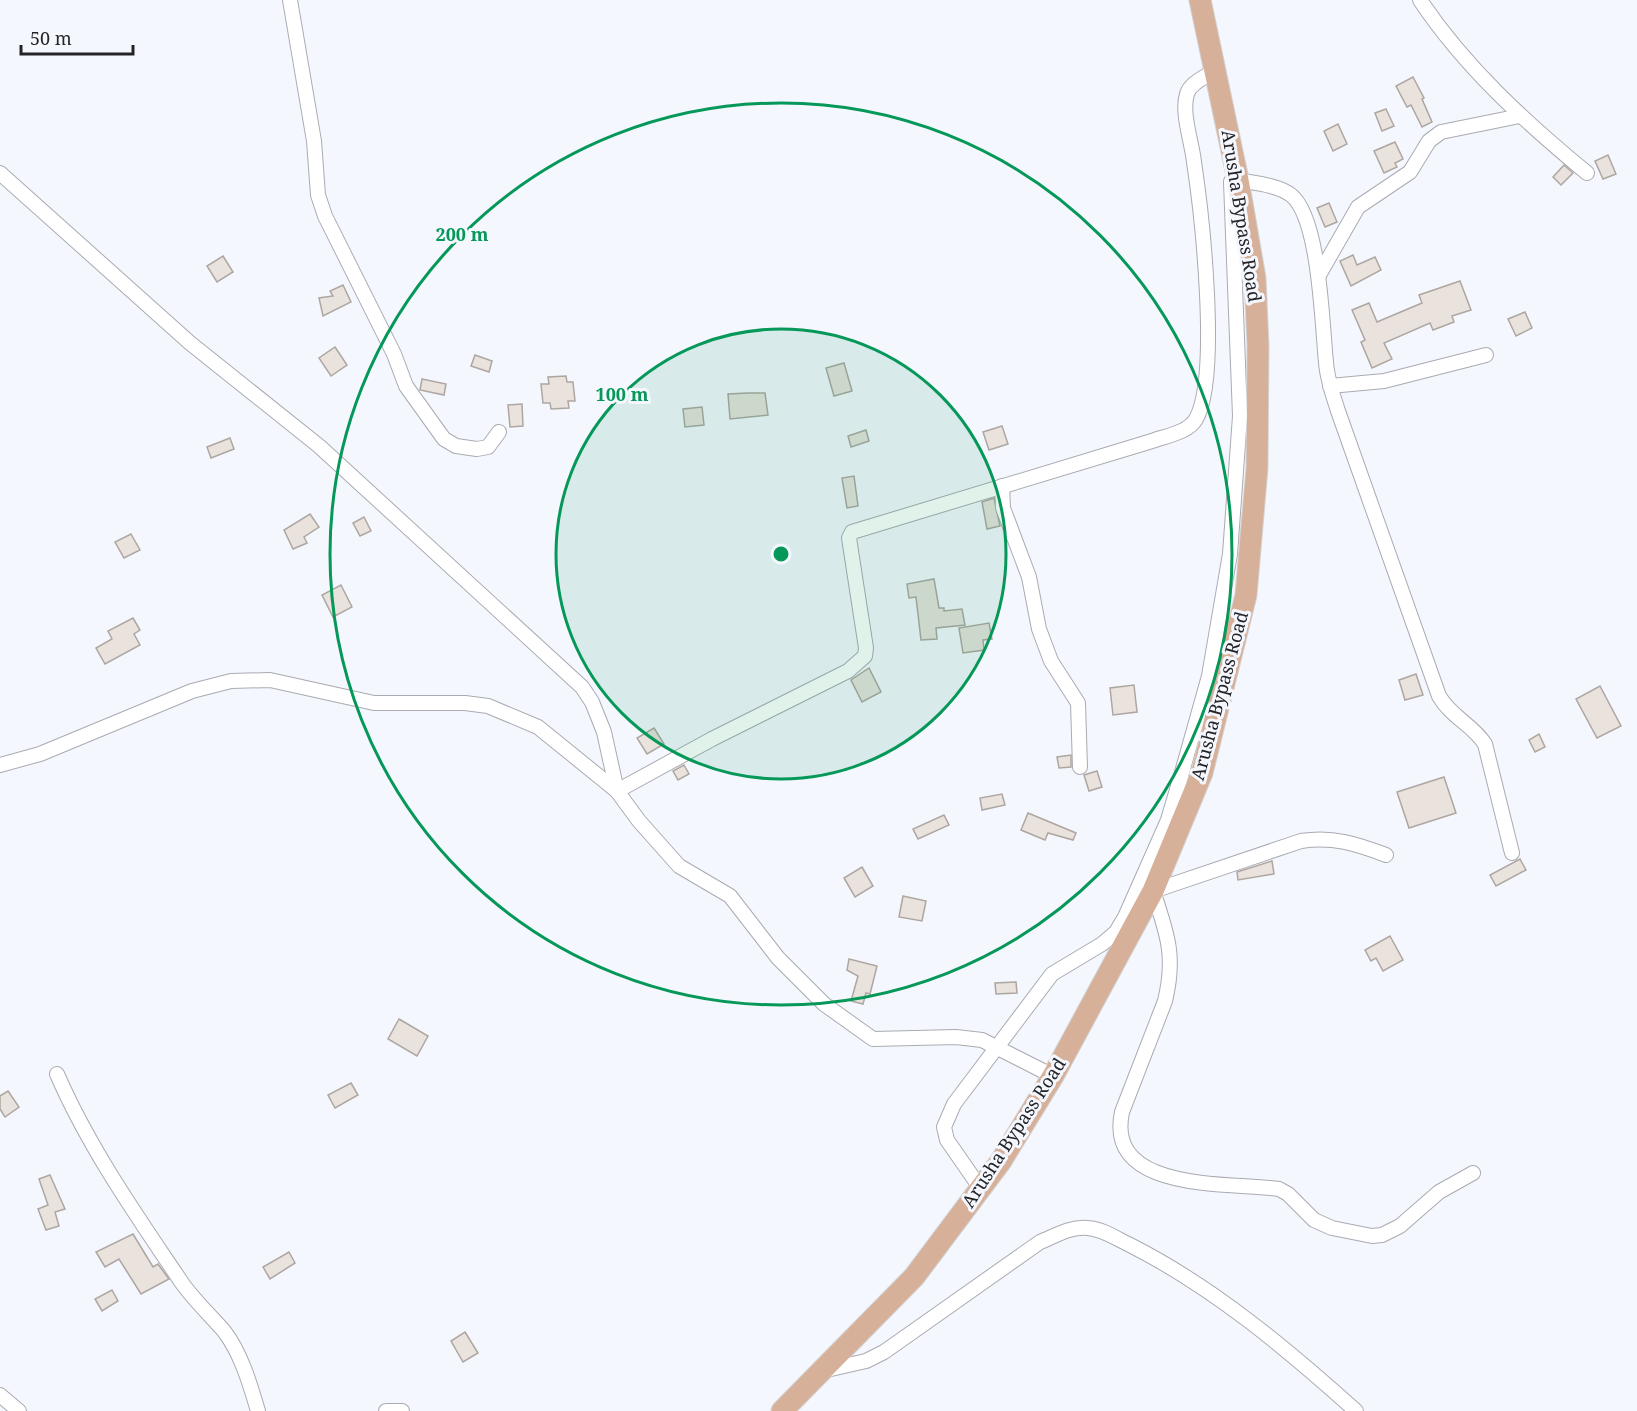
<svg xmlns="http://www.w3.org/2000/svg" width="1637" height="1411" font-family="'Noto Serif',serif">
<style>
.building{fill:#e9e2dd;stroke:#ada6a1;stroke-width:1.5}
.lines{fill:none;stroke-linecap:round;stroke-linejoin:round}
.street-casing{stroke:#aaabb2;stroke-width:16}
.primary-casing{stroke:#d3d3d4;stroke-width:23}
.street{stroke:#fff;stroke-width:14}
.primary{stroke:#d7b099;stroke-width:21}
.ring{fill:none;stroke:#069859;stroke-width:3}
.labels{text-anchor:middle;stroke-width:6;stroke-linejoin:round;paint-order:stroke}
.street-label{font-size:18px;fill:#242427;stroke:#f5f7fe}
.centre{fill:#069859;stroke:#f5f7fe;stroke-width:3}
.ring-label{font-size:18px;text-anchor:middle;font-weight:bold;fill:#069859;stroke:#f5f7fe;stroke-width:6;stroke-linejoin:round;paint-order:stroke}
</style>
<rect width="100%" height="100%" fill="#f5f7fe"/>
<g class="building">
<polygon points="1413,77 1424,98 1422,99 1432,122 1422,127 1411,105 1407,107 1396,86"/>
<polygon points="1386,109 1394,126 1382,131 1375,113"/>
<polygon points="1338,124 1347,144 1333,151 1324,131"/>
<polygon points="1395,142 1403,159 1395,163 1397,167 1384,173 1374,151"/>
<polygon points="1608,155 1616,174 1603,179 1595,161"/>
<polygon points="1564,165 1573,173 1561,185 1553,177"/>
<polygon points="1329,203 1337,222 1325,227 1317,208"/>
<polygon points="1353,255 1357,265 1375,257 1381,270 1351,286 1340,261"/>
<polygon points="223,256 233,272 217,282 207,266"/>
<polygon points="1460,281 1471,310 1452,316 1454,322 1433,330 1430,323 1384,343 1392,359 1372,368 1361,342 1365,340 1352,310 1369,303 1377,322 1422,303 1419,295"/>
<polygon points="343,285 351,302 323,316 319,298 333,296 330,291"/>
<polygon points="1525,312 1532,328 1516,336 1508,319"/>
<polygon points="335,347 347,365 331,376 319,358"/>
<polygon points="475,355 492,361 489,372 471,366"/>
<polygon points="844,363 852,391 834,396 826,368"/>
<polygon points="566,376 567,382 573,382 575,401 568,401 569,408 551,409 550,403 543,403 541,384 549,384 548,377"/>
<polygon points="422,379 446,384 444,395 420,390"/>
<polygon points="748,393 765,393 768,415 730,419 728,394"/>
<polygon points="522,404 523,426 510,427 508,405"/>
<polygon points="702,407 704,425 685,427 683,409"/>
<polygon points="1002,426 1008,444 989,450 983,432"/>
<polygon points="866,430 869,441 851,447 848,436"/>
<polygon points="230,438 234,449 211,458 207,447"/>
<polygon points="854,476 858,506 847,508 842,478"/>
<polygon points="994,498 1000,526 987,529 982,502"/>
<polygon points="310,514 319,527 304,537 307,543 293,549 284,530"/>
<polygon points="364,517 371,531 360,536 353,523"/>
<polygon points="131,534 140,550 124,558 115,542"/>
<polygon points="934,579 939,608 944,608 944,611 962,609 965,625 936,628 937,639 921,640 916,597 909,598 907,584"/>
<polygon points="341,585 352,607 333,617 322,595"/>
<polygon points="133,618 140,630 134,634 140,645 105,664 96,648 112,639 108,631"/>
<polygon points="989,623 992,639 983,640 984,650 963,653 959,628"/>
<polygon points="869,668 881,692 862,702 851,680"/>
<polygon points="1416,674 1423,695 1405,700 1399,680"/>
<polygon points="1134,685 1137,712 1113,715 1110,688"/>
<polygon points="1600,686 1621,726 1597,738 1576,699"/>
<polygon points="654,728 664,744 647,754 637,738"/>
<polygon points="1539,734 1545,747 1535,752 1529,740"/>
<polygon points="1071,755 1071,767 1059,768 1057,757"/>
<polygon points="684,765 689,774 678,780 673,771"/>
<polygon points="1097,771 1102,787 1089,791 1084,775"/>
<polygon points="1444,777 1456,813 1409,828 1397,792"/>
<polygon points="1002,794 1005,805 982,810 980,798"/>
<polygon points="1028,813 1076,833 1073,840 1048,833 1045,840 1021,830"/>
<polygon points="944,815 949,825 918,839 913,829"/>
<polygon points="1520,859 1526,870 1496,886 1490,875"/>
<polygon points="1272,861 1274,874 1238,880 1237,872"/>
<polygon points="862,867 873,886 855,897 844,878"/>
<polygon points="903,896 926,901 922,921 899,917"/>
<polygon points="1390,936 1403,960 1383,971 1376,958 1371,961 1365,950"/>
<polygon points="849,959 877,966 870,994 866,993 863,1004 851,1001 858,976 847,970"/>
<polygon points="1016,982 1017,993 996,994 995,983"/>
<polygon points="399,1019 428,1036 417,1056 388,1039"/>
<polygon points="351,1083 358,1095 335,1108 328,1095"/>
<polygon points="8,1091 19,1107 5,1117 0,1109 0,1096"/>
<polygon points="50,1175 65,1209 55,1212 59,1226 46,1230 38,1209 48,1205 39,1179"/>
<polygon points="133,1234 153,1267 158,1264 169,1279 141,1294 119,1259 105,1267 96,1252"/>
<polygon points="289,1252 295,1263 270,1279 263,1267"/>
<polygon points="112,1290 118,1301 102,1311 95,1299"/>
<polygon points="465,1332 478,1353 463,1362 451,1341"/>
</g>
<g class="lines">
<g class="street-casing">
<g id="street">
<polyline points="290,0 314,141 318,195 325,216 394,354 406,386 444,439 456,446 477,449 488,447 499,432"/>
<path d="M1420 0C1464 66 1525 122 1587 173"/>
<polyline points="0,173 190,343 319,446 582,687 592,702 604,732 617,791 639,821 679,866 730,896 778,958 824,1004 873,1039 956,1037 982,1040 1053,1076"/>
<polyline points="1319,275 1358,207 1410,172 1429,141 1441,132 1520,116"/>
<polyline points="1330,386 1384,381 1486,355"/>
<polyline points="1002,486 1003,508 1029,577 1039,629 1051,661 1078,703 1080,767"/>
<path d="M0 765 40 754 192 691 231 681 270 680 374 703H465L488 706 538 727 617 791 712 739 848 671 865 656 866 648 849 538 852 532 1152 441C1165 436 1188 433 1196 419 1220 376 1202 215 1194 162 1192 142 1181 113 1187 94 1190 83 1205 77 1214 71"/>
<path d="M1386 855C1357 844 1333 836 1301 841L1153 891C1167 933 1176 956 1165 1001L1122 1112C1105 1193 1229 1182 1279 1189L1288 1194 1314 1220 1332 1228 1372 1236 1382 1235 1400 1226 1439 1192 1473 1173"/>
<path d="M57 1074C89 1148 137 1216 182 1283 194 1300 210 1315 224 1331 241 1353 250 1384 258 1411"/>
<path d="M981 1189 947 1140 944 1127 954 1104 1052 974 1102 944 1116 932 1125 917 1168 820 1181 776 1209 676 1230 554 1240 416 1231 182 1238 180C1254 183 1278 185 1291 195 1320 218 1322 326 1326 362 1327 379 1333 395 1338 411L1439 696C1451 717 1473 725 1485 744L1512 853"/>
<path d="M822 1371 866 1361 884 1352 1040 1242C1055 1236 1071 1226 1088 1228 1103 1229 1117 1239 1130 1245 1213 1287 1287 1349 1356 1411"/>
<polyline points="0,1395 19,1411"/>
<polyline points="386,1411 402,1411"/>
</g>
</g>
<g class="primary-casing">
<polyline id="primary" points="782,1411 914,1277 1001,1161 1053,1076 1153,891 1202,773 1246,595 1257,468 1258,346 1255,278 1238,180 1200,0"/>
</g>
<use href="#street" class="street"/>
<use href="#primary" class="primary"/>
</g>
<circle cx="781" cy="554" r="225" fill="#069859" fill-opacity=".12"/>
<g class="ring">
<circle cx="781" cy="554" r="225"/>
<circle cx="781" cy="554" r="451"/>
</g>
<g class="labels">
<g class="street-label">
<text transform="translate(1241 216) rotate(81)" y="6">Arusha Bypass Road</text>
<text transform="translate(1220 696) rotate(-75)" y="6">Arusha Bypass Road</text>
<text transform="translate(1014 1133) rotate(-57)" y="6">Arusha Bypass Road</text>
</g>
</g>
<circle cx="781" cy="554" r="9" class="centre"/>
<g class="ring-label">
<text x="462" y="241">200 m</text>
<text x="622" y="401">100 m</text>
</g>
<path d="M21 45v9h112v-9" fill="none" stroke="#242427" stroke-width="3"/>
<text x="30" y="45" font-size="18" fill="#242427" stroke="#f5f7fe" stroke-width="4.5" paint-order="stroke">50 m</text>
</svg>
